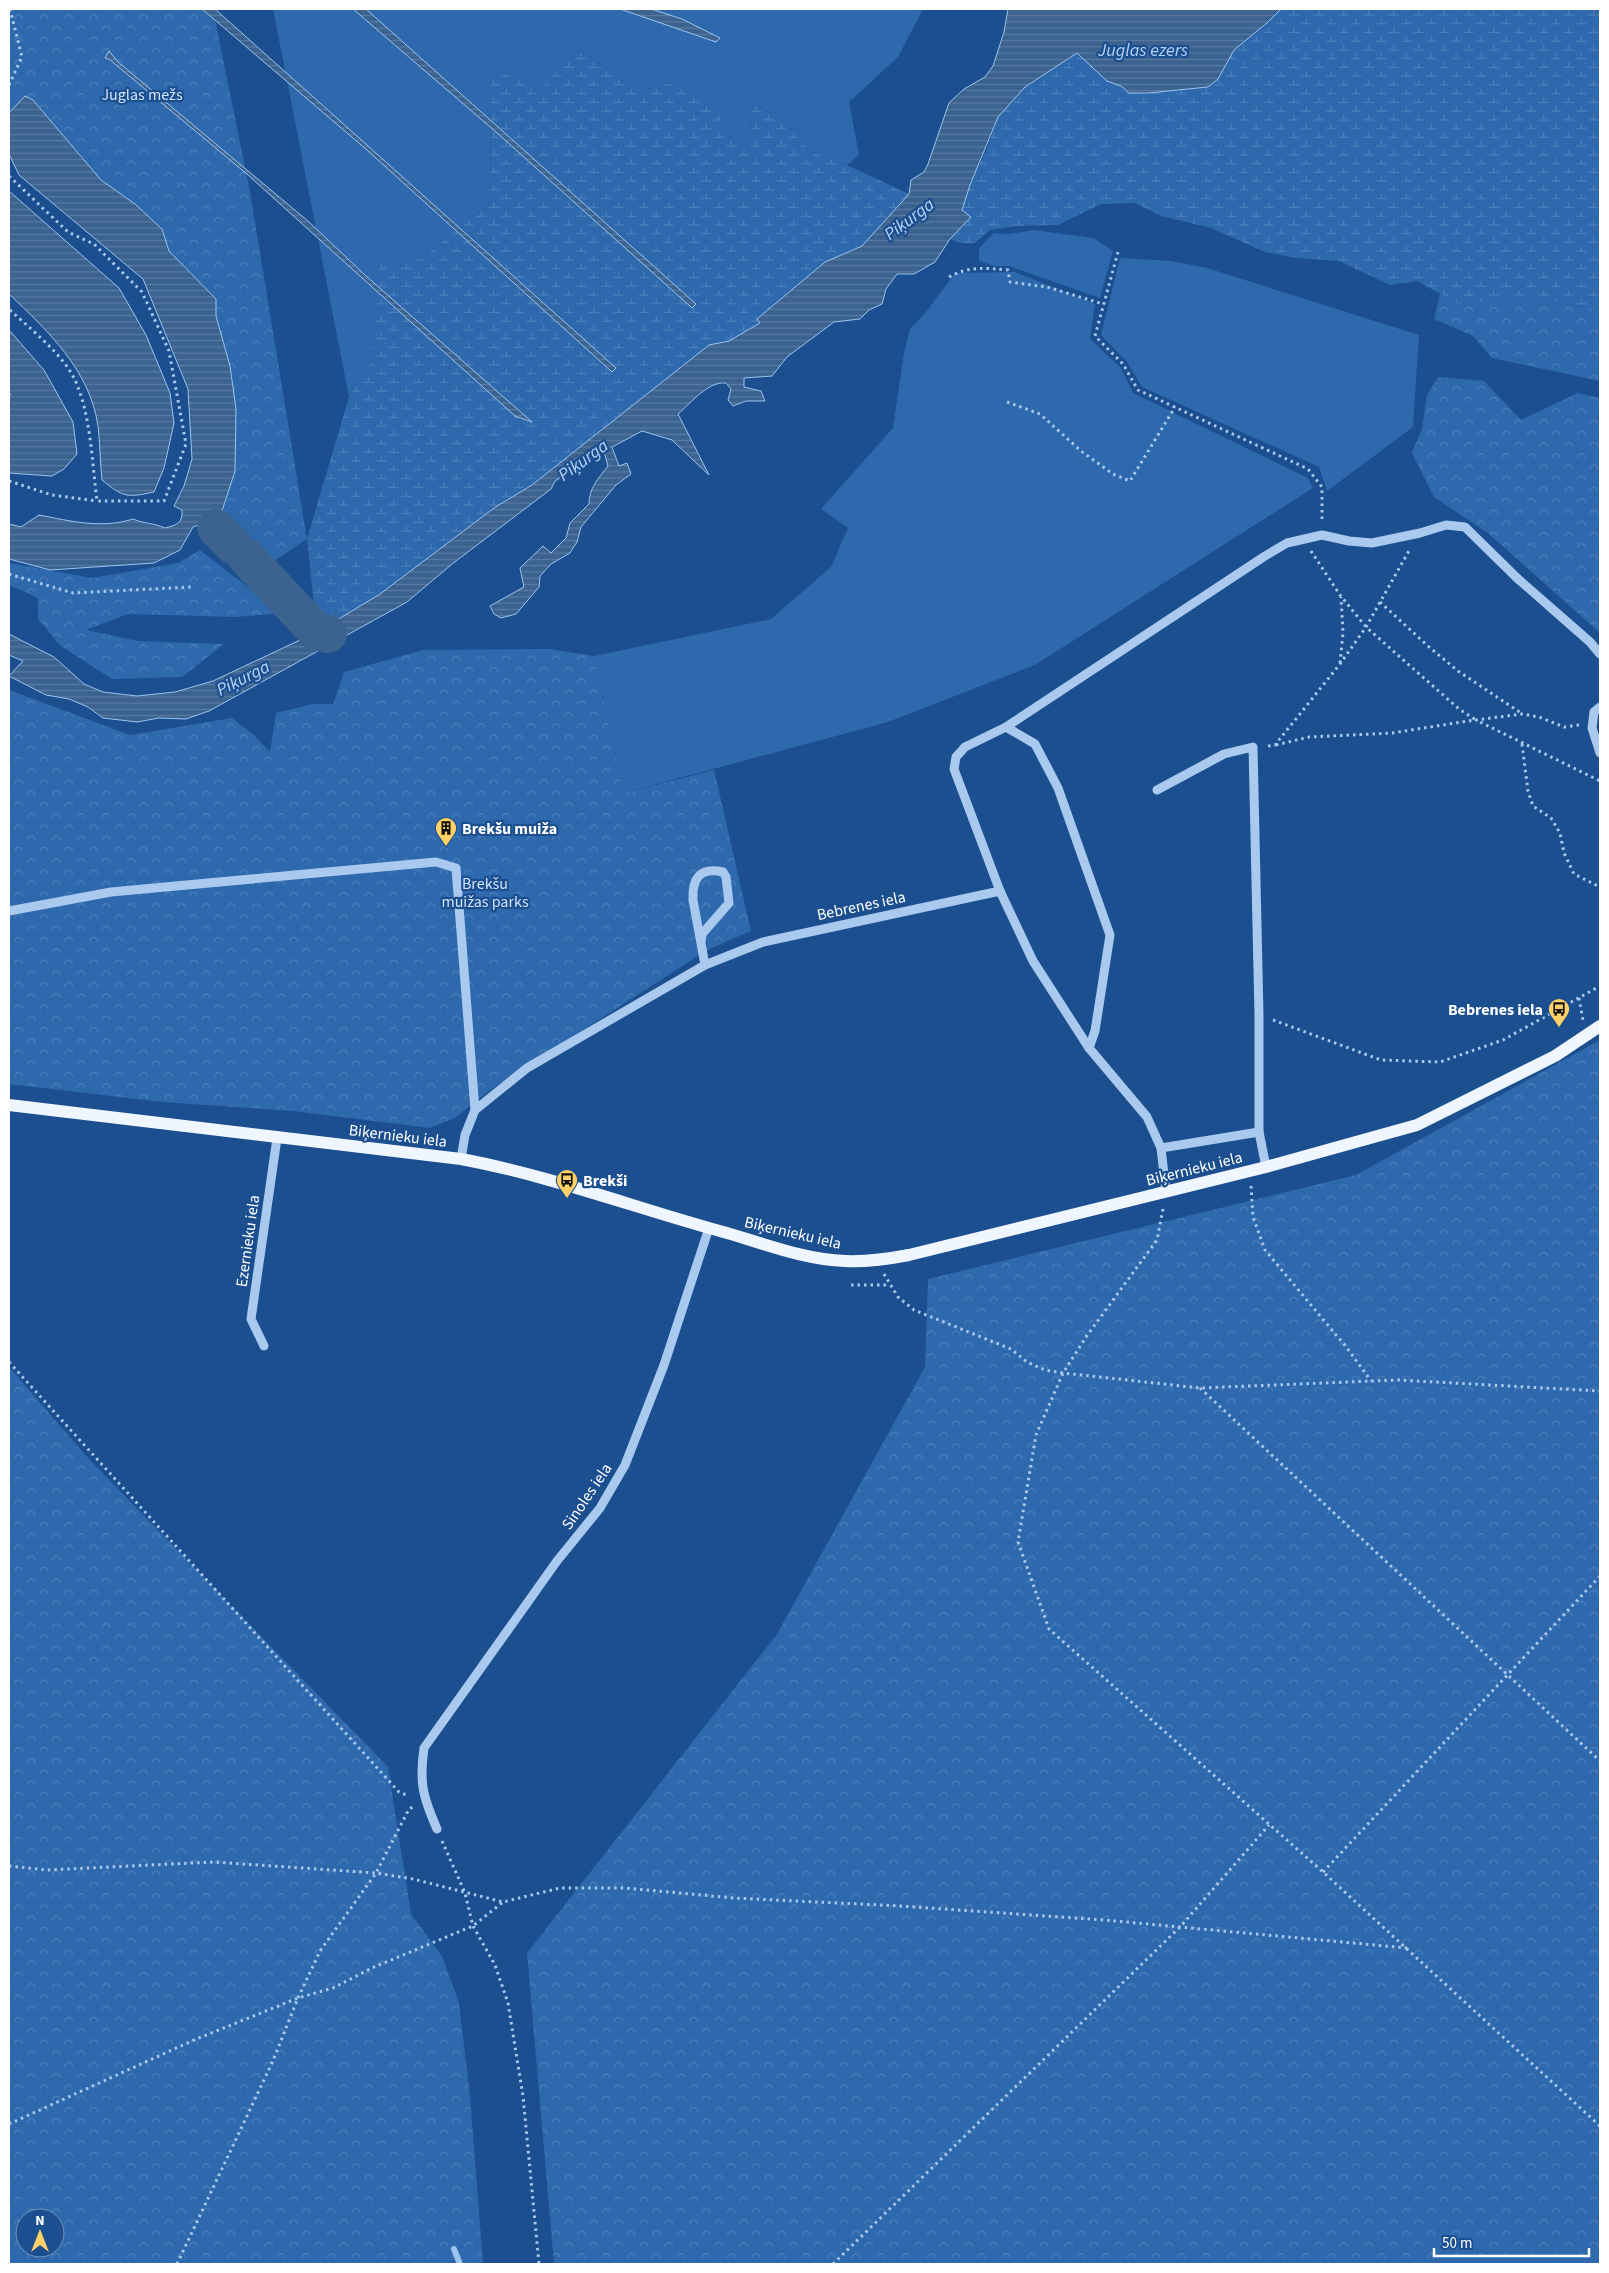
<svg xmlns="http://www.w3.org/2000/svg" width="1609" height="2273" font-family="'Source Sans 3',sans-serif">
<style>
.green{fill:#2e69ad}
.forest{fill:url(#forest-crowns);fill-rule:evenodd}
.wetland{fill:url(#wetland-marsh)}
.water{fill:url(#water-rules);stroke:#9cc4f0}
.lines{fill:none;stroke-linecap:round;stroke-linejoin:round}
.stream{stroke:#9cc4f0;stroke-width:6}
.river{stroke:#3c6290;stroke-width:38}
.path{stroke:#a9c9ee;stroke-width:3;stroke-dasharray:2.5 4;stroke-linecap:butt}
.minor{stroke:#a9c9ee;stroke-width:9}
.major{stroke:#f0f6ff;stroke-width:12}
.labels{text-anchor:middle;stroke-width:4.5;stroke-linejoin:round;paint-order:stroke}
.park-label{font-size:16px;fill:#cfe3fa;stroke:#1b4f8f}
.poi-label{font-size:16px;font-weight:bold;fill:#fff;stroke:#1b4f8f;text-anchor:start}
.street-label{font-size:16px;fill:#fff;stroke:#1b4f8f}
.water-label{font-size:18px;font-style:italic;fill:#b5d3f5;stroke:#1b4f8f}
</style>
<defs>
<pattern id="forest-crowns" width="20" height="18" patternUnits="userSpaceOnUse" patternTransform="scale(1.25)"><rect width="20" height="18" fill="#2e69ad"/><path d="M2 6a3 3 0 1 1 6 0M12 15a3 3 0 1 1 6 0" fill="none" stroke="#4d80b9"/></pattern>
<pattern id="wetland-marsh" width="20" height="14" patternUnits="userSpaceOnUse" patternTransform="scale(1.25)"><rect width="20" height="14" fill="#2e69ad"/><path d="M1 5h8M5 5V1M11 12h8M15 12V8" fill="none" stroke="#4d80b9"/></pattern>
<pattern id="water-rules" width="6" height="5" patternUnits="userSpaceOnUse" patternTransform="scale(1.25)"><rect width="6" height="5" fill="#3c6290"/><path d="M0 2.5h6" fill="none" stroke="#597aa1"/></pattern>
</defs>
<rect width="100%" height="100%" fill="#1b4f8f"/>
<g class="green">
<polygon points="273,9 923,9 898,57 849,102 859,155 847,165 809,151 776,113 751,105 750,142 734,144 710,100 666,83 633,88 581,50 558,59 545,87 491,69 490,203 421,259 380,264 370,363 349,397"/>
<polygon points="1034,230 1093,238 1113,251 1100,298 1009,266 994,266 979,261 979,248 994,233 1009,234"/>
<polygon points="1120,258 1171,261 1207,268 1419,335 1413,427 1327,491 1319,467 1142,387 1127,362 1101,335"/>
<polygon points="1015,272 1095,304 1090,339 1121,368 1133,393 1308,478 1313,488 1035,665 888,722 624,793 594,656 771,619 831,567 848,528 821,509 893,428 904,353 910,329 926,312 955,273"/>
</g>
<g class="forest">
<polygon points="9,9 213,9 250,192 307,539 267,566 222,538 221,514 235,471 236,409 230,366 216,316 216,299 169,251 161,229 135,204 101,180 33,100 9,113"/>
<polygon points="1440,294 1462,306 1494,300 1548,300 1600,310 1600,381 1492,358 1473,336 1434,319"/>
<polygon points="1438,377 1484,381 1521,420 1578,393 1600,398 1600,633 1488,533 1434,497 1412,453 1422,429 1427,395"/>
<polygon points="200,550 281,613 236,617 128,614 86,630 138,641 224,644 182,677 112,679 61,646 38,619 38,598 9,585 9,563 92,578 178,563"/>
<polygon points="549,649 594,656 624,793 714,770 751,931 707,950 493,1088 455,1118 430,1128 293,1111 162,1102 9,1084 9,690 130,735 232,718 254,735 270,752 276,713 313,704 333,704 344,672 423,650"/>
<polygon points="1600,1040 1600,2264 554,2264 527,1953 777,1634 925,1367 928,1279 1356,1175"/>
<path d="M9 1367 89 1459 388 1767 411 1914 442 1956 459 2003 470 2096 483 2264H9ZM25 2218H55V2248H25Z"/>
</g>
<g class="wetland">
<polygon points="1281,9 1600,9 1600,310 1548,300 1494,300 1462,306 1417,281 1390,285 1339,261 1296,258 1265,252 1211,228 1161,216 1135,203 1101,204 1058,225 1016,226 990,230 975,243 960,243 950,239 970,217 962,210 970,185 987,148 998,117 1025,87 1077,53 1107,81 1121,86 1129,93 1148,93 1208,87 1218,79 1234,50 1268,22"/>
<polygon points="581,50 633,88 666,83 711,100 734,144 750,142 751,105 776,113 809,151 847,165 909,194 862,246 848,251 757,319 760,323 729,341 709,345 532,485 494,508 380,594 317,632 307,539 349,397 370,363 379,263 421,259 490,203 491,69 544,87 558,59"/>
</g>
<g class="water">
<polygon points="202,9 215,9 616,368 612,372 367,150"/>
<polygon points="353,9 366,9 696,304 692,308 496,132"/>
<polygon points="620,9 651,9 682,19 720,38 716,42"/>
<path d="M1008 9H1281L1268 22 1234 50 1218 79 1208 87 1148 93H1129L1121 86 1107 81 1077 53 1025 87 998 117 970 185 962 210 971 217 950 239 935 262 914 274H897L886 289 882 304 869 310 860 319 834 322 787 357 772 376 744 378V387L761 391 765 401H746L733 406 728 400 731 389 726 383C708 381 691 403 678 414L709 475 672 440 642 431 612 447 619 466 627 463 631 474 616 485 581 527 577 542 570 553 551 564 540 576 539 587 516 614 501 618 494 614 490 606 524 587 520 568 543 546 551 553 566 538 570 523 589 504C589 488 598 479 608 466L604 451 555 481 551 489 452 564 407 602 209 711 186 719 159 718 137 722 103 718 88 707 69 699 46 695 9 676 23 661 9 655V634L54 657 84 684 103 692 137 696 175 692 213 681 317 632 380 594 494 508 532 485 709 345 729 341 760 323 757 319 825 262 862 246 909 194 911 180 924 172 928 164 949 103 964 89 985 77 993 66 1004 32Z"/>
<polygon points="109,51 118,62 309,222 366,276 532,422 515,416 248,175 109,59 105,58"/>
<path d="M25 96 33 100 101 180 135 204 162 229 169 251 216 299V316L230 366 236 409 235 471 221 514 222 523 216 528 208 529 202 524 193 527 180 550 154 563 50 570 9 559V524L21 527 39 515C70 521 102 529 133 519 145 524 154 523 165 528 177 525 183 523 182 510L174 506 184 486 192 459 188 389 143 279 19 175 9 154V113Z"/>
<path d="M9 191 119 288 146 335 170 393 174 423 164 468 154 492C126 498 123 497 102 480 100 462 100 443 98 426 90 370 47 330 9 294Z"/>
<polygon points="9,330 44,370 73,422 77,454 64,469 52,476 9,473 9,394 11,395 9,392"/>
</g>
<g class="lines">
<polyline class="stream" points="454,2249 460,2264"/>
<g class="river">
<polyline points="216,528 234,546"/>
<polyline points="246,557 317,632 328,634"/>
</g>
<g class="path">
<polyline points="9,85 22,57 10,9"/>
<path d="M9 176 68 232 94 244 142 292 169 351 186 444 164 501H97C92 463 91 415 75 380 62 353 30 329 9 309"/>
<polyline points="1118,252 1095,336 1123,364 1138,390 1308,469 1322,487 1322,521"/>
<path d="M949 277C969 266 986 268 1008 270L1010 282 1047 287 1103 304"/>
<polyline points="1007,402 1040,414 1081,451 1113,474 1130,481 1175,407"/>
<polyline points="9,481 52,495 97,501"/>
<polyline points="1311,551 1340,595 1366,627 1459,709 1476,720"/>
<polyline points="9,574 73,593 191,587"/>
<polyline points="1380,602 1429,647 1458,671 1521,713"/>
<polyline points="1340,663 1343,633 1341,597"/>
<polyline points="1579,725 1564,727 1539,717 1522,714 1476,720 1600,781"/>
<polyline points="1522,744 1528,791 1533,806 1551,818 1560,833 1564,853 1574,874 1600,887"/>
<polyline points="1276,745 1309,737 1392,733 1475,720"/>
<polyline points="1268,746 1275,745 1340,664 1366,627 1410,549"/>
<polyline points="1579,998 1583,1020"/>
<polyline points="1273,1020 1381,1060 1440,1062 1503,1040 1600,986"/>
<polyline points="1251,1186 1253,1217 1265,1250 1347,1348 1371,1381"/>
<polyline points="1163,1209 1157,1240 1086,1337 1063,1373 1036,1435 1018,1542 1049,1629 1323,1872 1600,2126"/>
<polyline points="884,1274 898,1297 914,1310 1011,1349 1027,1362 1045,1370 1063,1373 1200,1388 1398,1380 1600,1391"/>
<polyline points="851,1285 890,1285"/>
<polyline points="9,1362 399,1792 409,1796"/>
<polyline points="1200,1388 1600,1761"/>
<polyline points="442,1841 465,1893 473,1926 495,1965 508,2003 523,2096 539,2264"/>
<polyline points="9,1866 47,1870 213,1862 376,1873 413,1879 503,1902 560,1888 625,1888 734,1898 900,1906 1104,1920 1407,1948"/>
<polyline points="1323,1872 1600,1576"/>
<polyline points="9,2124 194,2040 298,1998 333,1988 374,1967 473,1926 503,1902"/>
<polyline points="177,2264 272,2063 298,1998 320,1951 376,1873 409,1809 413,1807"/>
<polyline points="833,2264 1180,1927 1269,1825"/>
</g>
<g class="minor">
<polyline points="1600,707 1594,712 1592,728 1600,753"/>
<polyline points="1006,727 1265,556 1287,543 1322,535 1349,541 1372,543 1420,533 1446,525 1465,527 1517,578 1590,642 1600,654"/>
<polyline points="1157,790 1224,754 1253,747 1259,1015 1259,1132"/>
<polyline points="1000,891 954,769 956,757 965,747 1006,727 1035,744 1058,788 1110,935 1095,1031 1089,1048"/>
<polyline points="9,911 111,892 436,862 456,868 475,1110"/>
<path d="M701 942 702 934 729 903 726 877 723 872C700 867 692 878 693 900L705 965"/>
<polyline points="1161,1148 1259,1132 1266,1167"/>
<polyline points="461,1159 465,1135 475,1110 527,1068 705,965 763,942 1000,891 1033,961 1089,1048 1147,1117 1161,1148 1166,1192"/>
<polyline points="264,1346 251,1319 277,1138"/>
<path d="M437 1829C423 1797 419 1783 424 1748L557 1561 600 1508 625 1465 664 1365 709 1228"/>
</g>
<path class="major" d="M9 1105 461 1159C552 1176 638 1209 727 1233 765 1244 806 1260 845 1261 867 1262 888 1259 909 1255L1266 1167 1417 1125 1555 1056 1600 1026"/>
</g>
<defs>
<g id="building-pin" transform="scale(1.125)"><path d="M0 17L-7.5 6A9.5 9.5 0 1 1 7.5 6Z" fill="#ffd166" stroke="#1b4f8f"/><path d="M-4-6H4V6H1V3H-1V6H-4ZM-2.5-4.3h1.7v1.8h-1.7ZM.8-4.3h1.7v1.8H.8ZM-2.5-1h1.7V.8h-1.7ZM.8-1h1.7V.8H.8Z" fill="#111"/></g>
<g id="bus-pin" transform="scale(1.125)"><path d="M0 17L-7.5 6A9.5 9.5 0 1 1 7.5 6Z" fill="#ffd166" stroke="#1b4f8f"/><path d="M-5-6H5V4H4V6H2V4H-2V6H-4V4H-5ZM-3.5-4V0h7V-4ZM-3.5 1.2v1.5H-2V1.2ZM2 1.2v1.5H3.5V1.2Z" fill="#111"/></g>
</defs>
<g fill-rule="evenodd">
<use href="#building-pin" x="446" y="828"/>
<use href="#bus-pin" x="1559" y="1009"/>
<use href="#bus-pin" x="567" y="1180"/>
</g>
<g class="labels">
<g class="park-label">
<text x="142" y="100">Juglas mežs</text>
<text x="485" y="889">Brekšu<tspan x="485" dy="18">muižas parks</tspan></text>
</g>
<g class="poi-label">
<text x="462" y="834">Brekšu muiža</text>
<text x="1543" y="1015" text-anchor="end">Bebrenes iela</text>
<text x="583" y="1186">Brekši</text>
</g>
<g class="street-label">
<text transform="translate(861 905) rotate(-12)" y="6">Bebrenes iela</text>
<text transform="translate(398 1135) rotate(7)" y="6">Biķernieku iela</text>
<text transform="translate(1194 1168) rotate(-14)" y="6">Biķernieku iela</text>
<text transform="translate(793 1232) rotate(13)" y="6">Biķernieku iela</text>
<text transform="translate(247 1241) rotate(-82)" y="6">Ezernieku iela</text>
<text transform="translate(586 1496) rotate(-56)" y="6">Sinoles iela</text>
</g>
<g class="water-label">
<text x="1143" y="56">Juglas ezers</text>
<text transform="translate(909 219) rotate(-37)" y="6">Piķurga</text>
<text transform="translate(583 460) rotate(-36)" y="6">Piķurga</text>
<text transform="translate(243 678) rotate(-27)" y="6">Piķurga</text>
</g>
</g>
<rect width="1609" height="2273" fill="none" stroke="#ffffff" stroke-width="20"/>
<g transform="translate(40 2233)"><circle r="24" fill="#1b4f8f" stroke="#7695bc"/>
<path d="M0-4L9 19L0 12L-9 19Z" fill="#ffd166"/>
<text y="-8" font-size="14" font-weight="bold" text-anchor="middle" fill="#ffffff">N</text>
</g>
<path d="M1434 2248v8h155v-8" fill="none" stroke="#ffffff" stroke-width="2.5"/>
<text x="1442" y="2248" font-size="15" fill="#ffffff" stroke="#1b4f8f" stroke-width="4" paint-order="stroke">50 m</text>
</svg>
